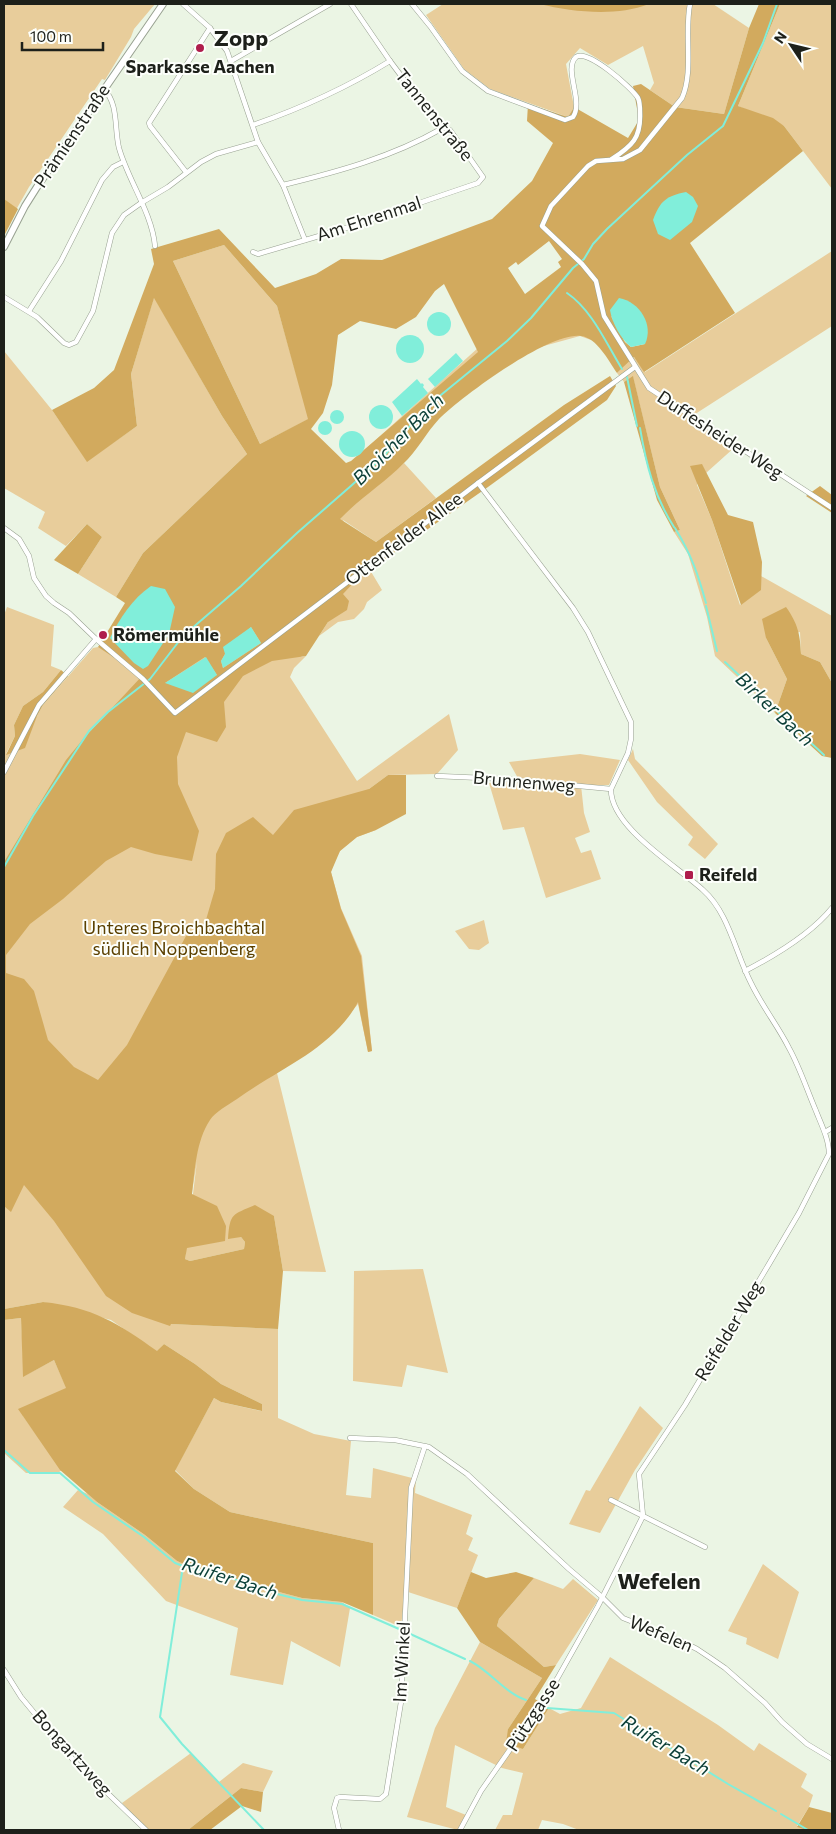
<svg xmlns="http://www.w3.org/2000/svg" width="836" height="1834" font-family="Commissioner,sans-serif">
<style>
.green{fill:#e8cd9b}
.forest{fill:#d2aa5e;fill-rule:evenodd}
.water{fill:#81eeda}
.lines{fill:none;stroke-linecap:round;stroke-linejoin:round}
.stream{stroke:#81eeda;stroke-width:2}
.street-casing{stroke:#98a191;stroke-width:5.5}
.secondary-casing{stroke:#98a191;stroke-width:8}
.street{stroke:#fff;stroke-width:4.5}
.secondary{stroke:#fff;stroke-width:6}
.poi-dot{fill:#af1d4c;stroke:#fdfffb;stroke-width:2}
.labels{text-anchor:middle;stroke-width:4;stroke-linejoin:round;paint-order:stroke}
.poi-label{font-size:18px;font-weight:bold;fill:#1d201a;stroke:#fdfffb;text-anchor:start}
.street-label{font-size:18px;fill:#1d201a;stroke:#fdfffb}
.park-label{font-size:18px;fill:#5b4000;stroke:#fdfffb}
.water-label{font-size:19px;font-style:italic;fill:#0b3f37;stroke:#fdfffb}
.district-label{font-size:22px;font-weight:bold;fill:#1d201a;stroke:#fdfffb}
</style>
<rect width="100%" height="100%" fill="#ebf5e4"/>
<g class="green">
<polygon points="4,4 155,4 134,29 131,37 105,80 102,79 29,187 4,231"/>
<polygon points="443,4 646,4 644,5 649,4 713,4 749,28 724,114 675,107 650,90 654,83 643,46 608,65 580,48 566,64 574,107 568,117 490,89 464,69 426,15"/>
<polygon points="780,4 832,4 832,189 784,126 738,106"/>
<polygon points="224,245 277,306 309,419 260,444 173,261"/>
<polygon points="832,251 832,326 689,418 735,447 706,473 702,465 697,485 712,520 740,605 760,590 761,576 832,616 832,683 820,662 801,654 800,632 766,638 787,679 775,713 715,656 707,617 688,554 674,532 680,530 660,487 633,377 624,382 617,373 634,357 645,372"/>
<polygon points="558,276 591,340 580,336 511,355 448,406 383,481 404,463 436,498 376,542 343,520 360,577 370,570 382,590 367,602 364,609 354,619 338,622 319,636 328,622 325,619 301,657 306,656 294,668 290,677 357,781 449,714 458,750 437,774 388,775 369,789 366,796 376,830 357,837 340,851 334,862 331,872 341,908 362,956 372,1051 368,1052 358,1004 344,1021 277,1073 326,1272 283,1271 274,1216 241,1237 245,1242 244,1249 190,1261 185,1259 197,1161 171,1324 278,1329 278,1418 314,1434 351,1441 346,1495 371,1498 373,1468 416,1479 415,1493 472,1515 466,1534 473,1538 468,1550 478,1555 457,1608 405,1591 401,1627 373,1615 373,1543 230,1512 194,1489 175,1470 214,1398 221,1402 261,1411 262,1404 221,1384 195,1364 164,1344 157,1352 111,1320 43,1302 4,1309 4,615 7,607 54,625 51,666 61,670 43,692 23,706 14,725 15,736 6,754 37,716 43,705 93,648 98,647 103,649 143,676 292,515"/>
<polygon points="154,297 222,416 247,454 143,553 116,597 78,574 102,537 87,524 66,546 38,528 45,512 4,488 4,351 52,410 87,461 137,426 131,374"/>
<polygon points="633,749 635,759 718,844 705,859 688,845 693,837 657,802 628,760"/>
<polygon points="580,754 620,760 609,785 581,785 584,813 590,832 575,838 581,853 591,850 601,879 546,898 524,827 503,830 489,783 519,780 509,762"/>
<polygon points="484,920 489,943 479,950 469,949 455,931"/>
<polygon points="423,1269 448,1373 407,1365 402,1387 353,1381 354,1271"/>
<polygon points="21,1318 24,1376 54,1360 67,1389 23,1416 62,1471 60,1471 59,1473 26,1473 4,1453 4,1320"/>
<polygon points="640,1406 663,1428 635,1470 600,1533 569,1524 586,1490 590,1491"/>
<polygon points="78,1490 88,1494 97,1502 145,1535 177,1561 200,1570 257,1584 279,1592 302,1598 342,1602 350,1608 340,1667 291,1641 283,1685 230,1675 238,1628 166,1601 103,1534 63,1507"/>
<polygon points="763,1564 799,1592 778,1659 746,1644 747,1638 728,1631"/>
<polygon points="534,1578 563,1589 573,1579 598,1600 556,1665 544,1667 497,1626 499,1619"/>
<polygon points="480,1642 542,1678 508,1729 523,1749 549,1708 560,1714 581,1708 610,1657 718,1725 754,1751 759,1743 807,1774 801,1787 813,1795 809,1807 797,1826 807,1830 579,1830 563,1824 542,1820 538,1830 495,1830 503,1815 512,1815 523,1773 502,1768 455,1745 446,1807 466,1815 458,1830 407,1817 435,1728"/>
<polygon points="191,1753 219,1782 243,1763 273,1771 263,1792 241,1788 188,1830 148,1830 122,1803"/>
</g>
<g class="forest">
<path d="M539 4H649C615 17 574 12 539 4Z"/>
<path d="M759 4H780L738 106 773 118 784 126 803 151 690 243 735 313 644 372 634 357 617 373C608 360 597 338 581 336 550 331 461 397 439 419 426 433 417 451 403 464 384 483 359 499 340 519L376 542 564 405 610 376 616 386 607 400 488 487 358 578 343 594 349 601 347 610 328 622 306 656 272 661 243 676 224 702 226 727 217 742 186 732 177 757 178 784 199 831 192 861 155 854 131 847 106 861 63 899 30 924 6 955V973L24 979 34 991 48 1040 74 1067 98 1080 127 1045 186 936 203 930 215 889 216 854 226 833 253 817 273 835 294 810 369 789 388 775H406V814L376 830 357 837 340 851 331 872 341 909 361 956 372 1051 368 1052 358 1002C333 1049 278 1069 237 1099 228 1105 215 1112 210 1120 196 1141 195 1170 192 1194L217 1206 226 1226 225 1241 187 1248 185 1259 190 1261 244 1249 245 1242 241 1237 228 1239C230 1213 232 1215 255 1205L274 1216 283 1271 278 1329 171 1324 170 1326 132 1313 106 1296 54 1221 24 1185 11 1212 4 1206V862L66 760 84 738 142 676 98 647 125 603 116 597 143 553 247 454 222 416 154 298 131 374 137 426 87 462 52 410 94 388 114 370 154 264 151 249 219 229 275 288 316 274 341 259 382 260 492 219 532 181 553 143 527 121 528 104 568 117 574 107 628 138 639 120 633 86 641 84 675 107 724 114 749 28ZM549 241 562 259 558 262 561 267 525 294 508 268 516 262 518 265ZM224 245 277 306 308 419 260 444 173 261ZM444 284 478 352 351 461 346 463 311 429 323 413 332 385 338 335 360 321 396 329 416 317 435 291ZM611 316 645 344 631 347 625 342ZM251 627 261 643 223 668 221 661 225 654ZM205 657 217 675 165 683Z"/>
<polygon points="4,199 18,209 4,236"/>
<polygon points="633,376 660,487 680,530 674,532 657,500 624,382"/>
<polygon points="702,464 728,515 753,522 762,562 761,590 741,605 712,520 690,466"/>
<polygon points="820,486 832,495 832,513 806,496"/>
<polygon points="87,524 102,537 78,574 54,560"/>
<path d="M786 607C798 624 800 634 801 654L820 662 832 683V758L822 756 775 713 787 679 766 638 762 619Z"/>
<polygon points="61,670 68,676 43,705 37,716 25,748 6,755 15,736 14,725 23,706 43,692"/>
<path d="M43 1302C92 1307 118 1323 157 1351L164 1344 195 1364 221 1384 262 1404V1411L221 1402 214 1398 175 1471 194 1489 230 1512 373 1543V1615L342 1602 302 1598 279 1592 257 1584 200 1571 177 1561 145 1535 97 1502 60 1470 18 1409 66 1388 54 1360 23 1377 21 1318 4 1320V1309Z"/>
<polygon points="471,1572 486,1578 516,1572 534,1578 499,1619 497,1626 544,1667 556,1665 535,1699 549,1708 523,1749 506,1743 508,1729 542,1678 480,1642 457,1608"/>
<polygon points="241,1788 263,1792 261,1812 242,1806 210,1830 188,1830"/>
<polygon points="809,1807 832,1813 832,1830 807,1830 797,1827"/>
</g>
<g class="water">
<path d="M686 192 693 197 698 206 692 222 670 240 658 234 653 220C660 201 666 196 686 192Z"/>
<path d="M619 298C640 302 654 325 645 344L631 347C621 339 612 323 610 310Z"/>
<circle cx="439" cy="324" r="12"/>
<circle cx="410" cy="349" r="14"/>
<polygon points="456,353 463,361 435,387 428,379"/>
<polygon points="417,379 421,384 422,383 424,385 423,387 428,393 402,416 392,402"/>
<circle cx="381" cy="417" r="12"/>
<circle cx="337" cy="417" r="7"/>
<circle cx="325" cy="428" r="7"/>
<circle cx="352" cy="444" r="13"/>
<path d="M151 586 165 589 175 607 169 634 148 666 143 669 134 663 110 638C120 618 132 599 151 586Z"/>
<polygon points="251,627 261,643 223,668 221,661 225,654 223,647"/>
<polygon points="206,657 217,675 193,693 165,683"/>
</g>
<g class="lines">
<g class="stream">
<path d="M567 293C592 310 606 343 622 369"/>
<polyline points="627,377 637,426"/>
<path d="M640 428C646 464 654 496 674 527"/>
<path d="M675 528C691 554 698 574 706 603"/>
<polyline points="706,606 717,651"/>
<polyline points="725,662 824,755"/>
<polyline points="4,867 33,816 89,731 108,712 150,679 183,636 241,586 297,533 352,485 383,457 416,419 436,399 507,341 531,318 573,268 584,259 593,244 607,229 687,155 723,126 763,43 777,4"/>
<polyline points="4,1450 30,1473 60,1473 93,1502 144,1537 175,1563 183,1566 257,1585 277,1594 302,1600 342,1604 399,1629"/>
<polyline points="183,1566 160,1717 182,1744 264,1830"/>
<polyline points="406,1632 465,1659"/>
<path d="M470 1661C490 1671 505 1693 526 1700"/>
<polyline points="547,1708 614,1713 728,1784 776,1811"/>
<polyline points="781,1814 808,1830"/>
</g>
<g class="street-casing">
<g id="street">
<polyline points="183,4 210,28 227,51 258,142 283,185 305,240"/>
<path d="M412 4 430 26 462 71 488 91 565 120 573 117C584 101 563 69 576 57 587 48 632 88 638 98 640 102 640 108 640 113 641 138 632 146 612 159"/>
<path d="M690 4C684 34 694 71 682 98L640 150 623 159 596 161 588 166 551 206 542 226 582 264 596 281 604 316 649 388 832 508"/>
<polyline points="231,61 330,4"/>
<path d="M104 89C119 105 114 128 119 148 128 180 152 213 155 246"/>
<path d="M253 125C302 108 346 88 390 61"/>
<polyline points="186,172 150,126 149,123 210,28"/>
<path d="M283 185C337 172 392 157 441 129"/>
<polyline points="253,252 258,254 343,229 478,183 483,177 450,130 445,128 441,129 390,61 351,4"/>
<polyline points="4,297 37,317 64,343 69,345 76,342 93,311 112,233 124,215 141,203 168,187 201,162 216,154 258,142"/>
<polyline points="29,311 61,261 102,180 113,167 123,162"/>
<polyline points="4,528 19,539 29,556 34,578 46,596 54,603 69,613 96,639 143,679 175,713 478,483 635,367"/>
<polyline points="4,772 39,705 96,639"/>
<polyline points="437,776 506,779 611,789"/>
<path d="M745 971C774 956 811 934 832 908"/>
<polyline points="825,1132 832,1128"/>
<polyline points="350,1438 395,1440 429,1447 467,1474 569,1569 602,1597 623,1618 681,1641 697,1649 712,1659 725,1668 765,1703 782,1722 807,1744 832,1759"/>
<polyline points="611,1500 705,1547"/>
<polyline points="4,1670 21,1697 75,1762 146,1830"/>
<polyline points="339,1830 334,1808 337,1798 340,1797 380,1799 386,1794 401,1702 411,1488 425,1446"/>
<path d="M460 1830 481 1791 525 1728 557 1679 598 1606 643 1516 639 1474 685 1405 769 1264 799 1213 829 1154C829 1139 821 1124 816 1111 807 1090 800 1068 789 1048 778 1026 762 1006 751 983 735 952 729 913 703 890 677 866 610 827 611 789L628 753 631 739V722L588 632 573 608 478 483"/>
</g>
</g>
<g class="secondary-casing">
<polyline id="secondary" points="4,247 25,206 37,187 163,4"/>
</g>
<use href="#street" class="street"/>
<use href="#secondary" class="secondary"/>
</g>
<g class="poi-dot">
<circle cx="200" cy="48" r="5"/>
<circle cx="103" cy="635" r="5"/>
<rect x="684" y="870" width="10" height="10" rx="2.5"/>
</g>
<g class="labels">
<g class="poi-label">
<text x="200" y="73" text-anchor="middle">Sparkasse Aachen</text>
<text x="113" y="641">Römermühle</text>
<text x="699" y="881">Reifeld</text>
</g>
<g class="street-label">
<text transform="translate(434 115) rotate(51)" y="6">Tannenstraße</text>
<text transform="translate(72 136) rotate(-56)" y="6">Prämienstraße</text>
<text transform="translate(369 219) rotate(-18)" y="6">Am Ehrenmal</text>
<text transform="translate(720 435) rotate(33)" y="6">Duffesheider Weg</text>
<text transform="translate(404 539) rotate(-37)" y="6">Ottenfelder Allee</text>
<text transform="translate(524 782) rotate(5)" y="6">Brunnenweg</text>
<text transform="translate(729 1331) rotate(-59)" y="6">Reifelder Weg</text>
<text transform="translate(661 1634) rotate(23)" y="6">Wefelen</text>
<text transform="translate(402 1662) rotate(-87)" y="6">Im Winkel</text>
<text transform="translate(533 1715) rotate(-57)" y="6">Pützgasse</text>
<text transform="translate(72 1753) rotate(48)" y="6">Bongartzweg</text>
</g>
<g class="park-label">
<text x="174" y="934">Unteres Broichbachtal<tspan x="174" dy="21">südlich Noppenberg</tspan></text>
</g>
<g class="water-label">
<text transform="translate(398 439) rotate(-45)" y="7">Broicher Bach</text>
<text transform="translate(775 709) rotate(43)" y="7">Birker Bach</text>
<text transform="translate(230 1578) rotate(18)" y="7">Ruifer Bach</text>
<text transform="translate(666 1745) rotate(31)" y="7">Ruifer Bach</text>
</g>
<g class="district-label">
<text x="241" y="46">Zopp</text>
<text x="659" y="1589">Wefelen</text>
</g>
</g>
<rect width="836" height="1834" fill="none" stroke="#1d201a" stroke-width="10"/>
<g transform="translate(791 45) rotate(305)" stroke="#fdfffb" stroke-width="4" paint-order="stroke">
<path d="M0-4L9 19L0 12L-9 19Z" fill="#1d201a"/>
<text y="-8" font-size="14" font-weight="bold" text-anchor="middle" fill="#1d201a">N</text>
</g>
<path d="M22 42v8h81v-8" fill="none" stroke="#1d201a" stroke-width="2.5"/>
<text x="30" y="42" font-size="15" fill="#1d201a" stroke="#fdfffb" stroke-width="4" paint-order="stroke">100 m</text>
</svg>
